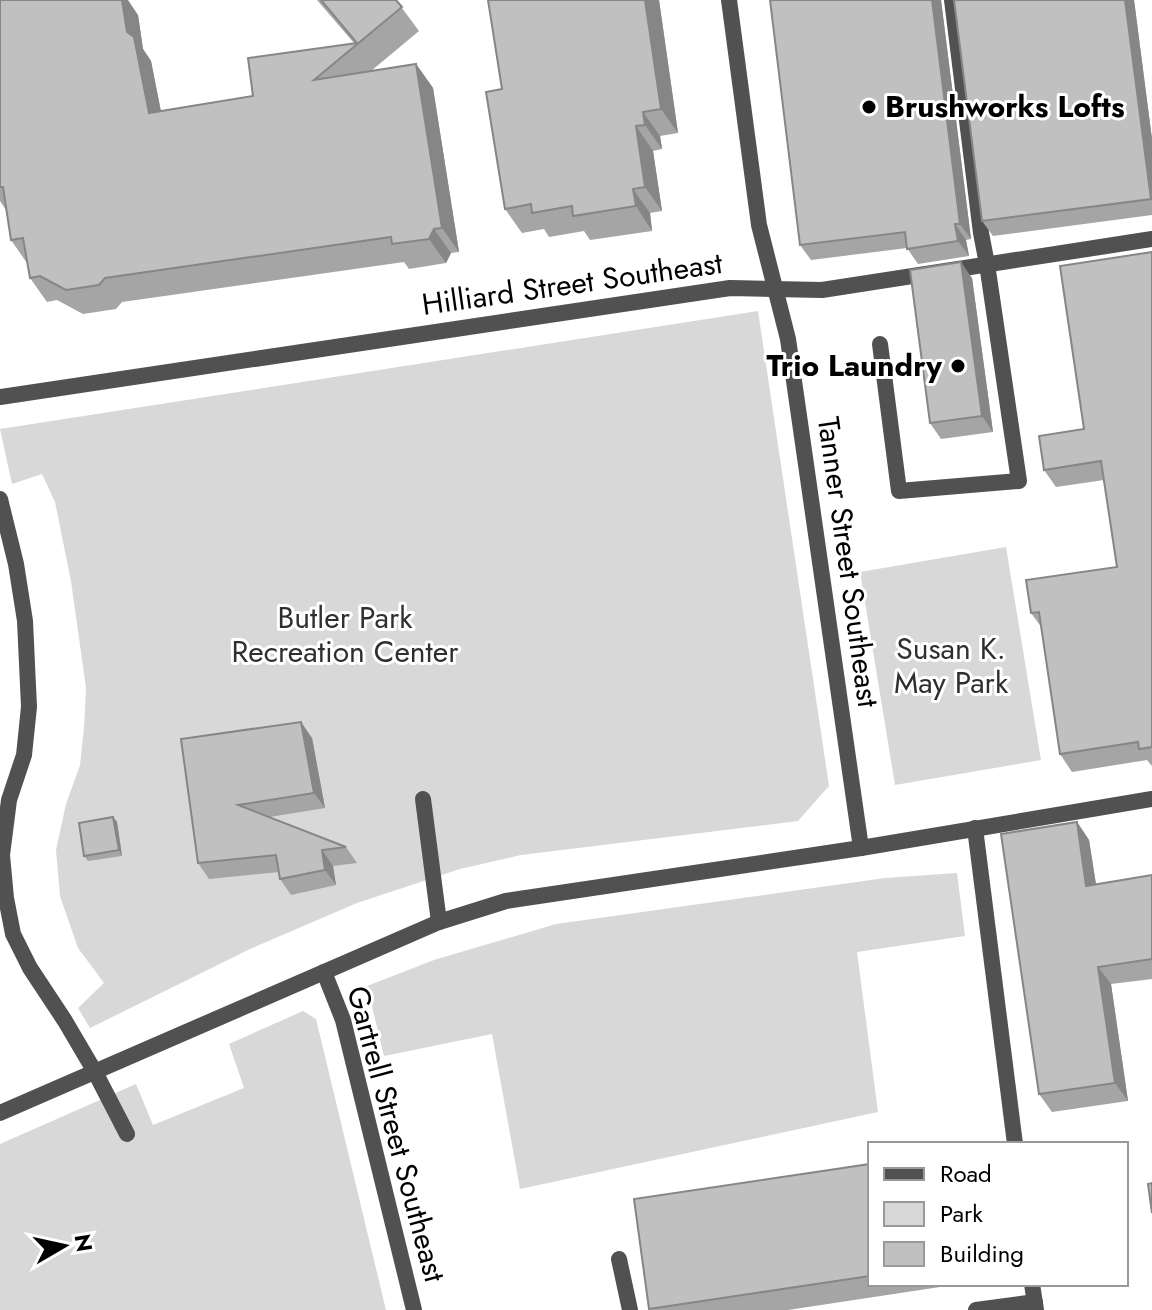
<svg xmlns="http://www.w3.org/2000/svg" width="1152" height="1310" font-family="Jost,sans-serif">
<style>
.green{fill:#d8d8d8}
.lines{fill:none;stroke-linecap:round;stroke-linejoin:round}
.service{stroke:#515151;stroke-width:16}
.minor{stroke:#515151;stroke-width:16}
.wall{fill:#a5a5a5}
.shaded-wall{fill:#868686}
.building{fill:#c0c0c0;stroke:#868686;stroke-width:2}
.poi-dot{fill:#000;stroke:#fff;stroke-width:3}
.labels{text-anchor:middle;stroke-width:6;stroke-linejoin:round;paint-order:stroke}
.poi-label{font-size:30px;font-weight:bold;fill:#000;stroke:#fff;text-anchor:start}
.street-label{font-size:30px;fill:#000;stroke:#fff}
.park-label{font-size:30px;fill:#2f2f2f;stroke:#fff}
</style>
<rect width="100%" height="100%" fill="#fff"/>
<g class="green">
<polygon points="758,311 829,786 798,821 521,855 460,869 357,903 250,949 90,1028 78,1008 104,983 78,948 60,896 56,850 66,804 80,765 84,727 86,688 71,581 55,502 42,474 12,484 0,429"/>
<polygon points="1006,547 1041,760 895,785 860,572"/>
<polygon points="957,873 965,936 857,952 878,1112 520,1189 492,1034 384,1056 367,986 434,960 556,924 885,878"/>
<polygon points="303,1011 316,1019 386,1310 0,1310 0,1144 136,1084 153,1125 244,1088 229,1044"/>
</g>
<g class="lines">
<g class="service">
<polyline points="880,344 899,491 1019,481 987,264 981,233 952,0"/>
<polyline points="0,499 16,564 25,621 29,707 24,755 9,800 2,855 6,898 13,934 30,968 65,1021 95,1072 127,1134"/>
<polyline points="423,799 439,922"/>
<polyline points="619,1259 630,1310"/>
<polyline points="976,1310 1035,1302"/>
</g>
<g class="minor">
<polyline points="729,0 759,225 788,339 861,848"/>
<polyline points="0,397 730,288 822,290 1152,239"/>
<polyline points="975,828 1015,1144"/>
<polyline points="324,972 343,1020 414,1310"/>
<polyline points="0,1113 439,922 506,901 861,848 1152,799"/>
<polyline points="1032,1284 1036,1310"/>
</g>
</g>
<g class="wall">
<polygon points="0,0 138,15 143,49 151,61 161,111 253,96 354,43 317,0 396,0 419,31 371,71 416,64 433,88 459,252 451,253 446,263 409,269 404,262 122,302 116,309 83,314 57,300 47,302 30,278 27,263 11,240 6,210 0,201"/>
<polygon points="488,0 659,0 678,133 660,136 662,149 653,151 662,211 650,213 652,231 590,240 584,231 549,237 544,229 522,233 505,209 502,89"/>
<polygon points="770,0 941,0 971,239 966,240 969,256 918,264 907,248 811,260 800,245"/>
<polygon points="954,0 1134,0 1152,139 1152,215 993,236 982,221"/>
<polygon points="1152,252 1152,766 1147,760 1072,772 1060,754 1042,628 1031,613 1117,567 1104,480 1056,487 1044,470 1084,429"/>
<polygon points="972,278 993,432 941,439 930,423"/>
<polygon points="312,738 325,808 270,817 346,847 357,863 333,866 336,885 291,895 280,879 279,872 209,879 198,863 181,739"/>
<polygon points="113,817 117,822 122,856 88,861 84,856"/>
<polygon points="1077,822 1089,840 1096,884 1152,875 1152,979 1111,984 1128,1101 1052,1112 1039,1094"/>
<polygon points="870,1164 870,1284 939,1284 940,1287 788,1310 650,1310 649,1309"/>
</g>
<g class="shaded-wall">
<polygon points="121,0 128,0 138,15 143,49 151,61 166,138 149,113 127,32"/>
<polygon points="645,0 659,0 678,133 661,109"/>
<polygon points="932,0 941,0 971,239 960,224"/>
<polygon points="1125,0 1134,0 1152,139 1152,200"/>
<polygon points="416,64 433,88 459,252 442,228"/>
<polygon points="643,112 660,136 662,149 645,125"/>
<polygon points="636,126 653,151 662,211 645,187"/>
<polygon points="633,189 650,213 652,231 636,206"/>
<polygon points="955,224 966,240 969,256 958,241"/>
<polygon points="434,229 451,253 446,263 429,239"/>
<polygon points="961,262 972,278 993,432 982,416"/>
<polygon points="301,722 312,738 325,808 314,793"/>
<polygon points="113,817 117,822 122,856 119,850"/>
<polygon points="1077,822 1089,840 1099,904 1086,886"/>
<polygon points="322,850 333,866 336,885 325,870"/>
<polygon points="1098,967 1111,984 1128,1101 1115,1083"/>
</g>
<g class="building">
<polygon points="0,0 122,0 127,32 134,37 149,113 253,96 248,58 357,43 321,0 396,0 402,7 314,80 416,64 442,228 434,229 429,239 392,244 391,237 105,278 99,285 66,290 40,276 30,278 23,238 11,240 3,187 0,187"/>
<polygon points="488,0 645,0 661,109 643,112 645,125 636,126 645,187 633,189 636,206 573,216 572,206 532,213 531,204 505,209 486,92 502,89"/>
<polygon points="770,0 932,0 960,224 955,224 958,241 907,249 905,232 800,245"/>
<polygon points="954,0 1125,0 1151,199 982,221"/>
<polygon points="1152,252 1152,747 1139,749 1138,742 1060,754 1039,612 1031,613 1026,580 1117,567 1101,461 1044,470 1039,436 1084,429 1060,266"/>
<polygon points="961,262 982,416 930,423 910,270"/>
<polygon points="301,722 314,793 238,805 346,847 322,850 325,870 280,879 276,855 198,863 181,739"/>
<polygon points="113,817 119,850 84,856 79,823"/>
<polygon points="1077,822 1086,886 1152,875 1152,959 1098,967 1115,1083 1039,1094 1001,834"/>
<polygon points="870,1164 870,1276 649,1309 634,1199"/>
<polygon points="1152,1183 1152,1213 1148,1184"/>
</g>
<g class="poi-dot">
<circle cx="869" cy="107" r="8"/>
<circle cx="958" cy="366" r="8"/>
</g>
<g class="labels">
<g class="poi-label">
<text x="885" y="117">Brushworks Lofts</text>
<text x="942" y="376" text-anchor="end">Trio Laundry</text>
</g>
<g class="street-label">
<text transform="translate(572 284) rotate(-8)" y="10">Hilliard Street Southeast</text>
<text transform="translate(848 562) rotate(82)" y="10">Tanner Street Southeast</text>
<text transform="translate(396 1134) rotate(75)" y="10">Gartrell Street Southeast</text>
</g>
<g class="park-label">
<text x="345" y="628">Butler Park<tspan x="345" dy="34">Recreation Center</tspan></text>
<text x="951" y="659">Susan K.<tspan x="951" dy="34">May Park</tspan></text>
</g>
</g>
<rect x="868" y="1142" width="260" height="144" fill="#ffffff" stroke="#999999" stroke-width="2"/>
<rect x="884" y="1168" width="40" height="12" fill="#515151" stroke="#999999" stroke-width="2"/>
<text x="940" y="1182" font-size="24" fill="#000000">Road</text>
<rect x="884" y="1202" width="40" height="24" fill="#d8d8d8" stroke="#999999" stroke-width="2"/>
<text x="940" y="1222" font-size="24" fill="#000000">Park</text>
<rect x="884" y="1242" width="40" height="24" fill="#c0c0c0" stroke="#999999" stroke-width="2"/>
<text x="940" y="1262" font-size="24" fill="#000000">Building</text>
<g transform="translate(64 1246) rotate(81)" stroke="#ffffff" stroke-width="6" paint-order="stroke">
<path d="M0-6L14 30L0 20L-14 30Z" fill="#000000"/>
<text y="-12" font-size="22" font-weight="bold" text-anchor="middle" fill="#000000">N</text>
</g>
</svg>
